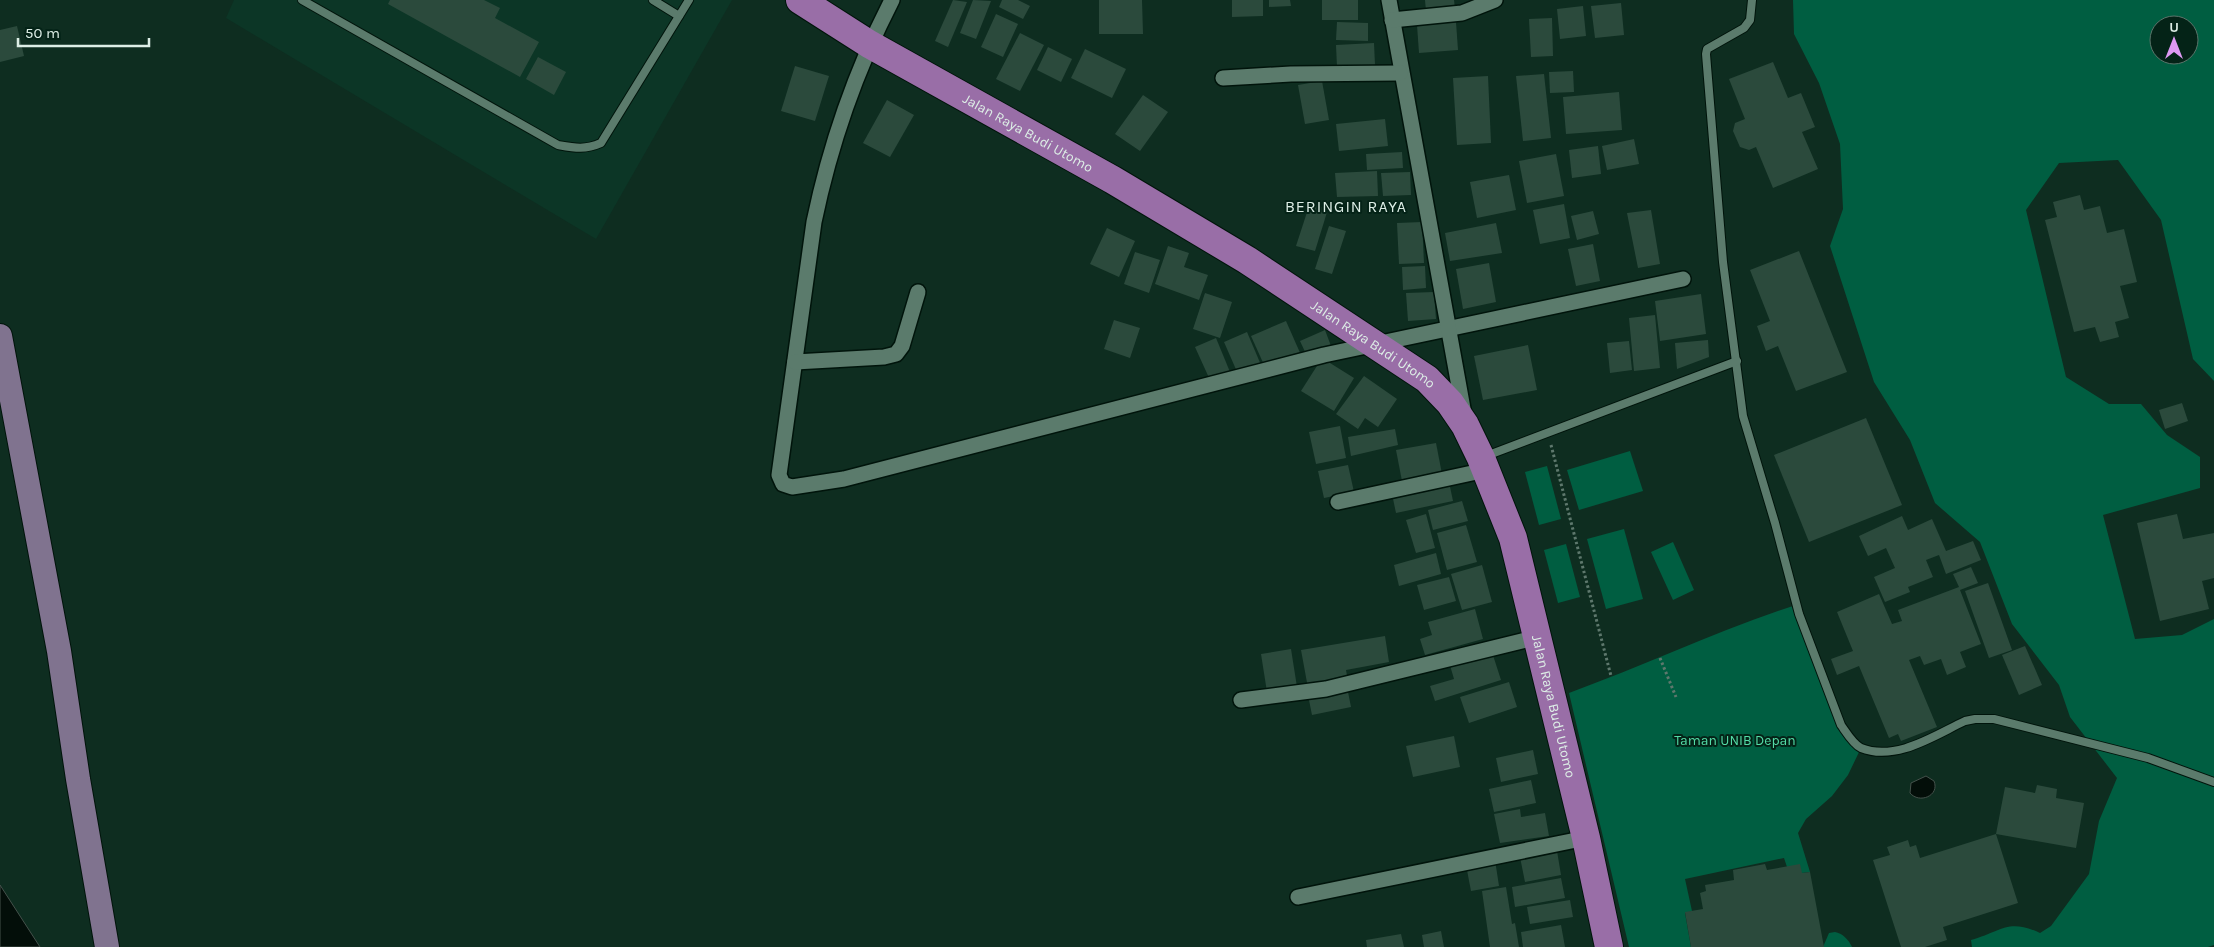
<svg xmlns="http://www.w3.org/2000/svg" width="2214" height="947" font-family="Karla,sans-serif">
<style>
.built{fill:#0c3626}
.green{fill:#005e41;fill-rule:evenodd}
.water{fill:#030e09;stroke:#44514b}
.building{fill:#2b4a3c}
.lines{fill:none;stroke-linecap:round;stroke-linejoin:round}
.lane-casing{stroke:#00140b;stroke-width:10}
.street-casing{stroke:#00140b;stroke-width:18}
.primary-casing{stroke:#00140b;stroke-width:26}
.highway-casing{stroke:#00140b;stroke-width:30}
.path{stroke:#5e786d;stroke-width:3;stroke-dasharray:2.5 2.5;stroke-linecap:butt}
.lane{stroke:#5b7b6c;stroke-width:8}
.street{stroke:#5b7b6c;stroke-width:15}
.primary{stroke:#80738f;stroke-width:24}
.highway{stroke:#996ea7;stroke-width:28}
.labels{text-anchor:middle;stroke-width:4;stroke-linejoin:round;paint-order:stroke}
.street-label{font-size:14px;fill:#ddeee6;stroke:#042317}
.park-label{font-size:14px;fill:#54dca7;stroke:#042317}
.quarter-label{font-size:16px;letter-spacing:1px;fill:#ddeee6;stroke:#042317}
</style>
<rect width="100%" height="100%" fill="#0e2d20"/>
<polygon class="built" points="234,0 732,0 596,239 226,18"/>
<g class="green">
<path d="M1793 0H2214V381L2193 359 2161 220 2118 160 2059 163 2026 210 2066 377 2109 404H2141L2167 435 2200 457V488L2103 515 2135 639 2182 635 2214 619V945L2208 947H1972L1971 940C2002 931 2008 918 2040 933L2051 926 2089 874 2099 821 2117 778 2070 717 2059 685 2012 624 1980 542 1935 503 1910 440 1874 382 1830 246 1843 209 1840 144 1819 83 1794 34ZM2159 25H2189V55H2159Z"/>
<polygon points="1630,451 1643,491 1579,510 1567,470"/>
<polygon points="1547,466 1561,519 1539,525 1525,472"/>
<polygon points="1624,529 1643,599 1606,609 1587,539"/>
<polygon points="1673,542 1694,590 1673,600 1651,552"/>
<polygon points="1566,544 1580,597 1558,603 1544,550"/>
<path d="M1796 605 1841 725 1861 748 1848 775 1832 796 1806 819 1798 833 1810 872 1802 873 1787 867 1784 858 1685 879 1692 911 1685 913 1691 947H1629L1569 693C1646 665 1719 630 1796 605Z"/>
<path d="M1835 932C1842 933 1849 940 1852 947H1823L1829 933Z"/>
</g>
<g class="water">
<path d="M1926 776 1934 781C1940 796 1919 804 1910 793L1911 783Z"/>
<polygon points="0,885 40,947 0,947"/>
</g>
<g class="building">
<polygon points="390,0 484,0 500,8 495,18 539,42 520,77 388,4"/>
<polygon points="953,0 967,2 948,47 935,41"/>
<polygon points="973,0 991,1 976,39 960,33"/>
<polygon points="1002,0 1018,0 1030,6 1023,19 999,7"/>
<polygon points="1099,0 1142,0 1143,34 1099,34"/>
<polygon points="1232,0 1263,0 1263,16 1232,17"/>
<polygon points="1269,0 1290,0 1291,6 1269,7"/>
<rect x="1322" y="0" width="36" height="20"/>
<polygon points="1425,0 1454,0 1455,9 1426,11"/>
<polygon points="1621,3 1624,35 1595,38 1591,6"/>
<polygon points="1583,6 1586,36 1560,39 1557,9"/>
<polygon points="996,14 1018,24 1003,57 981,47"/>
<polygon points="1552,18 1553,56 1531,57 1529,19"/>
<polygon points="1337,22 1368,23 1368,41 1336,40"/>
<polygon points="1456,22 1458,50 1419,53 1417,25"/>
<polygon points="17,26 24,56 0,62 0,30"/>
<polygon points="1020,33 1044,45 1020,91 996,79"/>
<polygon points="1374,43 1375,65 1337,67 1336,45"/>
<polygon points="1048,47 1072,59 1061,82 1037,70"/>
<polygon points="1085,49 1126,69 1112,98 1071,78"/>
<polygon points="538,57 566,72 554,95 526,79"/>
<polygon points="1773,62 1788,98 1801,93 1815,127 1802,132 1818,169 1773,188 1756,147 1749,150 1740,147 1733,131 1735,123 1745,119 1729,79"/>
<polygon points="795,66 829,76 815,121 781,111"/>
<polygon points="1573,71 1574,92 1550,93 1549,72"/>
<polygon points="1544,74 1551,138 1523,141 1516,76"/>
<polygon points="1488,76 1491,143 1457,145 1453,78"/>
<polygon points="1322,81 1329,120 1305,124 1298,85"/>
<polygon points="1619,92 1622,130 1566,134 1563,97"/>
<polygon points="1143,95 1168,112 1140,151 1115,134"/>
<polygon points="887,100 914,115 890,157 863,143"/>
<polygon points="1385,119 1388,146 1339,151 1336,124"/>
<polygon points="1634,139 1639,164 1607,170 1602,146"/>
<polygon points="1598,146 1601,174 1572,178 1569,150"/>
<polygon points="1402,152 1403,168 1367,170 1366,154"/>
<polygon points="1556,154 1564,196 1527,203 1519,161"/>
<polygon points="1377,171 1378,196 1337,197 1335,173"/>
<polygon points="1410,172 1411,195 1383,196 1381,173"/>
<polygon points="1509,175 1516,210 1477,218 1470,182"/>
<polygon points="2080,195 2084,210 2100,206 2107,233 2124,229 2137,282 2120,286 2129,318 2115,322 2119,337 2100,342 2095,327 2074,332 2045,220 2057,217 2053,202"/>
<polygon points="1310,203 1328,209 1315,251 1296,246"/>
<polygon points="1564,204 1570,238 1540,244 1533,210"/>
<polygon points="1651,210 1660,264 1638,268 1627,213"/>
<polygon points="1593,211 1599,234 1577,240 1571,216"/>
<polygon points="1422,222 1424,263 1399,264 1397,223"/>
<polygon points="1496,223 1502,253 1450,261 1445,233"/>
<polygon points="1329,226 1346,231 1332,274 1315,269"/>
<polygon points="1107,228 1135,241 1119,277 1090,264"/>
<polygon points="1593,244 1600,281 1576,286 1568,249"/>
<polygon points="1168,246 1189,253 1184,267 1208,275 1199,300 1155,284"/>
<polygon points="1799,251 1847,372 1796,391 1778,346 1766,351 1757,326 1770,321 1750,270"/>
<polygon points="1135,252 1160,260 1149,293 1124,284"/>
<polygon points="1489,263 1496,302 1463,309 1456,269"/>
<polygon points="1425,266 1426,288 1403,290 1402,267"/>
<polygon points="1434,292 1436,319 1408,321 1406,293"/>
<polygon points="1205,293 1232,302 1220,338 1193,329"/>
<polygon points="1701,294 1706,334 1660,341 1655,301"/>
<polygon points="1655,315 1660,368 1634,371 1629,318"/>
<polygon points="1114,320 1140,328 1130,358 1104,349"/>
<polygon points="1286,321 1301,355 1265,367 1251,336"/>
<polygon points="1325,330 1331,346 1307,356 1300,341"/>
<polygon points="1247,332 1261,365 1238,374 1224,342"/>
<polygon points="1216,338 1230,372 1210,380 1195,347"/>
<polygon points="1708,340 1709,357 1677,369 1675,343"/>
<polygon points="1629,341 1632,370 1610,373 1607,343"/>
<polygon points="1528,345 1537,390 1483,400 1474,356"/>
<polygon points="1322,358 1354,378 1334,411 1301,391"/>
<polygon points="1364,376 1397,399 1378,427 1365,418 1358,429 1336,414"/>
<polygon points="2182,403 2188,421 2165,429 2159,410"/>
<polygon points="1866,418 1902,505 1809,542 1774,455"/>
<polygon points="1340,426 1346,458 1316,464 1309,432"/>
<polygon points="1395,429 1398,445 1351,456 1348,437"/>
<polygon points="1436,443 1442,474 1402,481 1396,450"/>
<polygon points="1348,465 1354,492 1324,498 1318,471"/>
<polygon points="1449,482 1453,501 1396,513 1392,494"/>
<polygon points="1462,501 1468,521 1433,530 1428,510"/>
<polygon points="1426,514 1435,548 1416,553 1406,520"/>
<polygon points="2177,514 2183,539 2214,533 2214,578 2202,581 2209,609 2160,621 2137,523"/>
<polygon points="1902,516 1908,530 1932,519 1946,551 1973,541 1981,560 1946,574 1939,555 1926,560 1933,577 1908,587 1910,592 1885,602 1874,577 1895,568 1886,548 1868,556 1859,536"/>
<polygon points="1466,525 1477,562 1447,570 1437,533"/>
<polygon points="1436,553 1441,574 1399,586 1394,565"/>
<polygon points="1482,565 1492,602 1462,610 1451,574"/>
<polygon points="1971,567 1978,583 1960,590 1981,644 1960,652 1966,667 1947,675 1941,659 1924,665 1920,656 1909,660 1937,727 1901,741 1898,734 1889,738 1859,666 1837,675 1831,659 1853,651 1837,612 1879,594 1892,624 1902,621 1898,610 1959,587 1953,574"/>
<polygon points="1449,577 1456,601 1424,610 1417,585"/>
<polygon points="1988,583 2012,650 1989,658 1965,591"/>
<polygon points="1475,609 1483,639 1425,655 1420,639 1432,635 1428,622"/>
<polygon points="1385,636 1389,662 1346,670 1348,681 1308,688 1301,650"/>
<polygon points="2025,646 2042,685 2019,695 2002,655"/>
<polygon points="1291,649 1297,687 1267,692 1261,654"/>
<polygon points="1491,649 1501,680 1435,701 1430,686 1454,679 1449,662"/>
<polygon points="1509,682 1517,707 1469,723 1460,697"/>
<polygon points="1347,687 1351,707 1312,715 1308,695"/>
<polygon points="1454,736 1460,767 1413,777 1406,746"/>
<polygon points="1533,750 1538,774 1501,782 1496,758"/>
<polygon points="1531,780 1536,803 1494,812 1489,789"/>
<polygon points="2037,785 2057,789 2056,798 2084,803 2076,848 1996,834 2005,787 2035,793"/>
<polygon points="1520,809 1521,817 1545,813 1549,836 1500,843 1494,814"/>
<polygon points="1996,834 2018,903 1943,927 1947,940 1925,947 1901,947 1873,860 1890,855 1887,847 1908,840 1910,847 1916,845 1920,858"/>
<polygon points="1557,851 1561,875 1525,882 1520,857"/>
<polygon points="1495,860 1499,886 1471,891 1466,865"/>
<polygon points="1765,864 1767,870 1800,864 1802,873 1810,872 1824,947 1691,947 1685,912 1703,909 1700,893 1706,891 1705,885 1734,880 1733,870"/>
<polygon points="1561,878 1565,898 1515,907 1512,887"/>
<polygon points="1506,887 1512,924 1515,923 1519,947 1490,947 1482,891"/>
<polygon points="1570,900 1573,917 1530,924 1527,907"/>
<polygon points="1561,925 1565,947 1523,947 1521,932"/>
<polygon points="1441,931 1444,947 1424,947 1422,935"/>
<polygon points="1401,934 1404,947 1367,947 1366,940"/>
</g>
<g class="lines">
<g class="lane-casing">
<g id="lane">
<path d="M302 0 558 145C575 148 585 150 601 143L689 0"/>
<polyline points="653,0 679,16"/>
<path d="M1752 0 1750 20 1744 28 1707 49 1706 54 1723 262 1743 416 1775 523 1799 614 1841 725C1846 732 1853 744 1861 748 1896 762 1935 735 1965 721L1975 719H1994L2148 758 2214 782"/>
<polyline points="1486,456 1737,361"/>
</g>
</g>
<g class="street-casing">
<g id="street">
<path d="M892 0C856 70 830 145 814 222L779 475 783 484 792 487 844 479 1324 355 1683 279"/>
<polyline points="1389,0 1464,414"/>
<polyline points="1392,20 1462,13 1495,0"/>
<polyline points="1223,78 1291,74 1400,73"/>
<polyline points="795,362 884,357 896,354 902,346 918,292"/>
<polyline points="1338,502 1486,470"/>
<polyline points="1241,700 1326,689 1538,637"/>
<polyline points="1298,897 1586,838"/>
</g>
</g>
<g class="primary-casing">
<polyline id="primary" points="0,336 59,651 78,779 107,947"/>
</g>
<g class="highway-casing">
<g id="highway">
<path id="s1" d="M800 0 869 44 1113 180 1247 260 1427 379 1450 403 1465 425 1481 458 1513 538 1586 838 1609 947"/>
</g>
</g>
<g class="path">
<polyline points="1551,445 1611,676"/>
<polyline points="1660,658 1676,697"/>
</g>
<use href="#lane" class="lane"/>
<use href="#street" class="street"/>
<use href="#primary" class="primary"/>
<use href="#highway" class="highway"/>
</g>
<g class="labels">
<g class="street-label">
<text dy="5" stroke="none"><textPath href="#s1" startOffset="264">Jalan Raya Budi Utomo</textPath></text>
<text dy="5" stroke="none"><textPath href="#s1" startOffset="669">Jalan Raya Budi Utomo</textPath></text>
<text dy="5" stroke="none"><textPath href="#s1" startOffset="1089">Jalan Raya Budi Utomo</textPath></text>
</g>
<g class="park-label">
<text x="1735" y="745">Taman UNIB Depan</text>
</g>
<g class="quarter-label">
<text x="1346" y="212">BERINGIN RAYA</text>
</g>
</g>
<g transform="translate(2174 40)"><circle r="24" fill="#042317" stroke="#5b746a"/>
<path d="M0-4L9 19L0 12L-9 19Z" fill="#dd99f3"/>
<text y="-8" font-size="14" font-weight="bold" text-anchor="middle" fill="#ddeee6">U</text>
</g>
<path d="M18 38v8h131v-8" fill="none" stroke="#ddeee6" stroke-width="2.5"/>
<text x="25" y="38" font-size="15" fill="#ddeee6" stroke="#042317" stroke-width="4" paint-order="stroke">50 m</text>
</svg>
